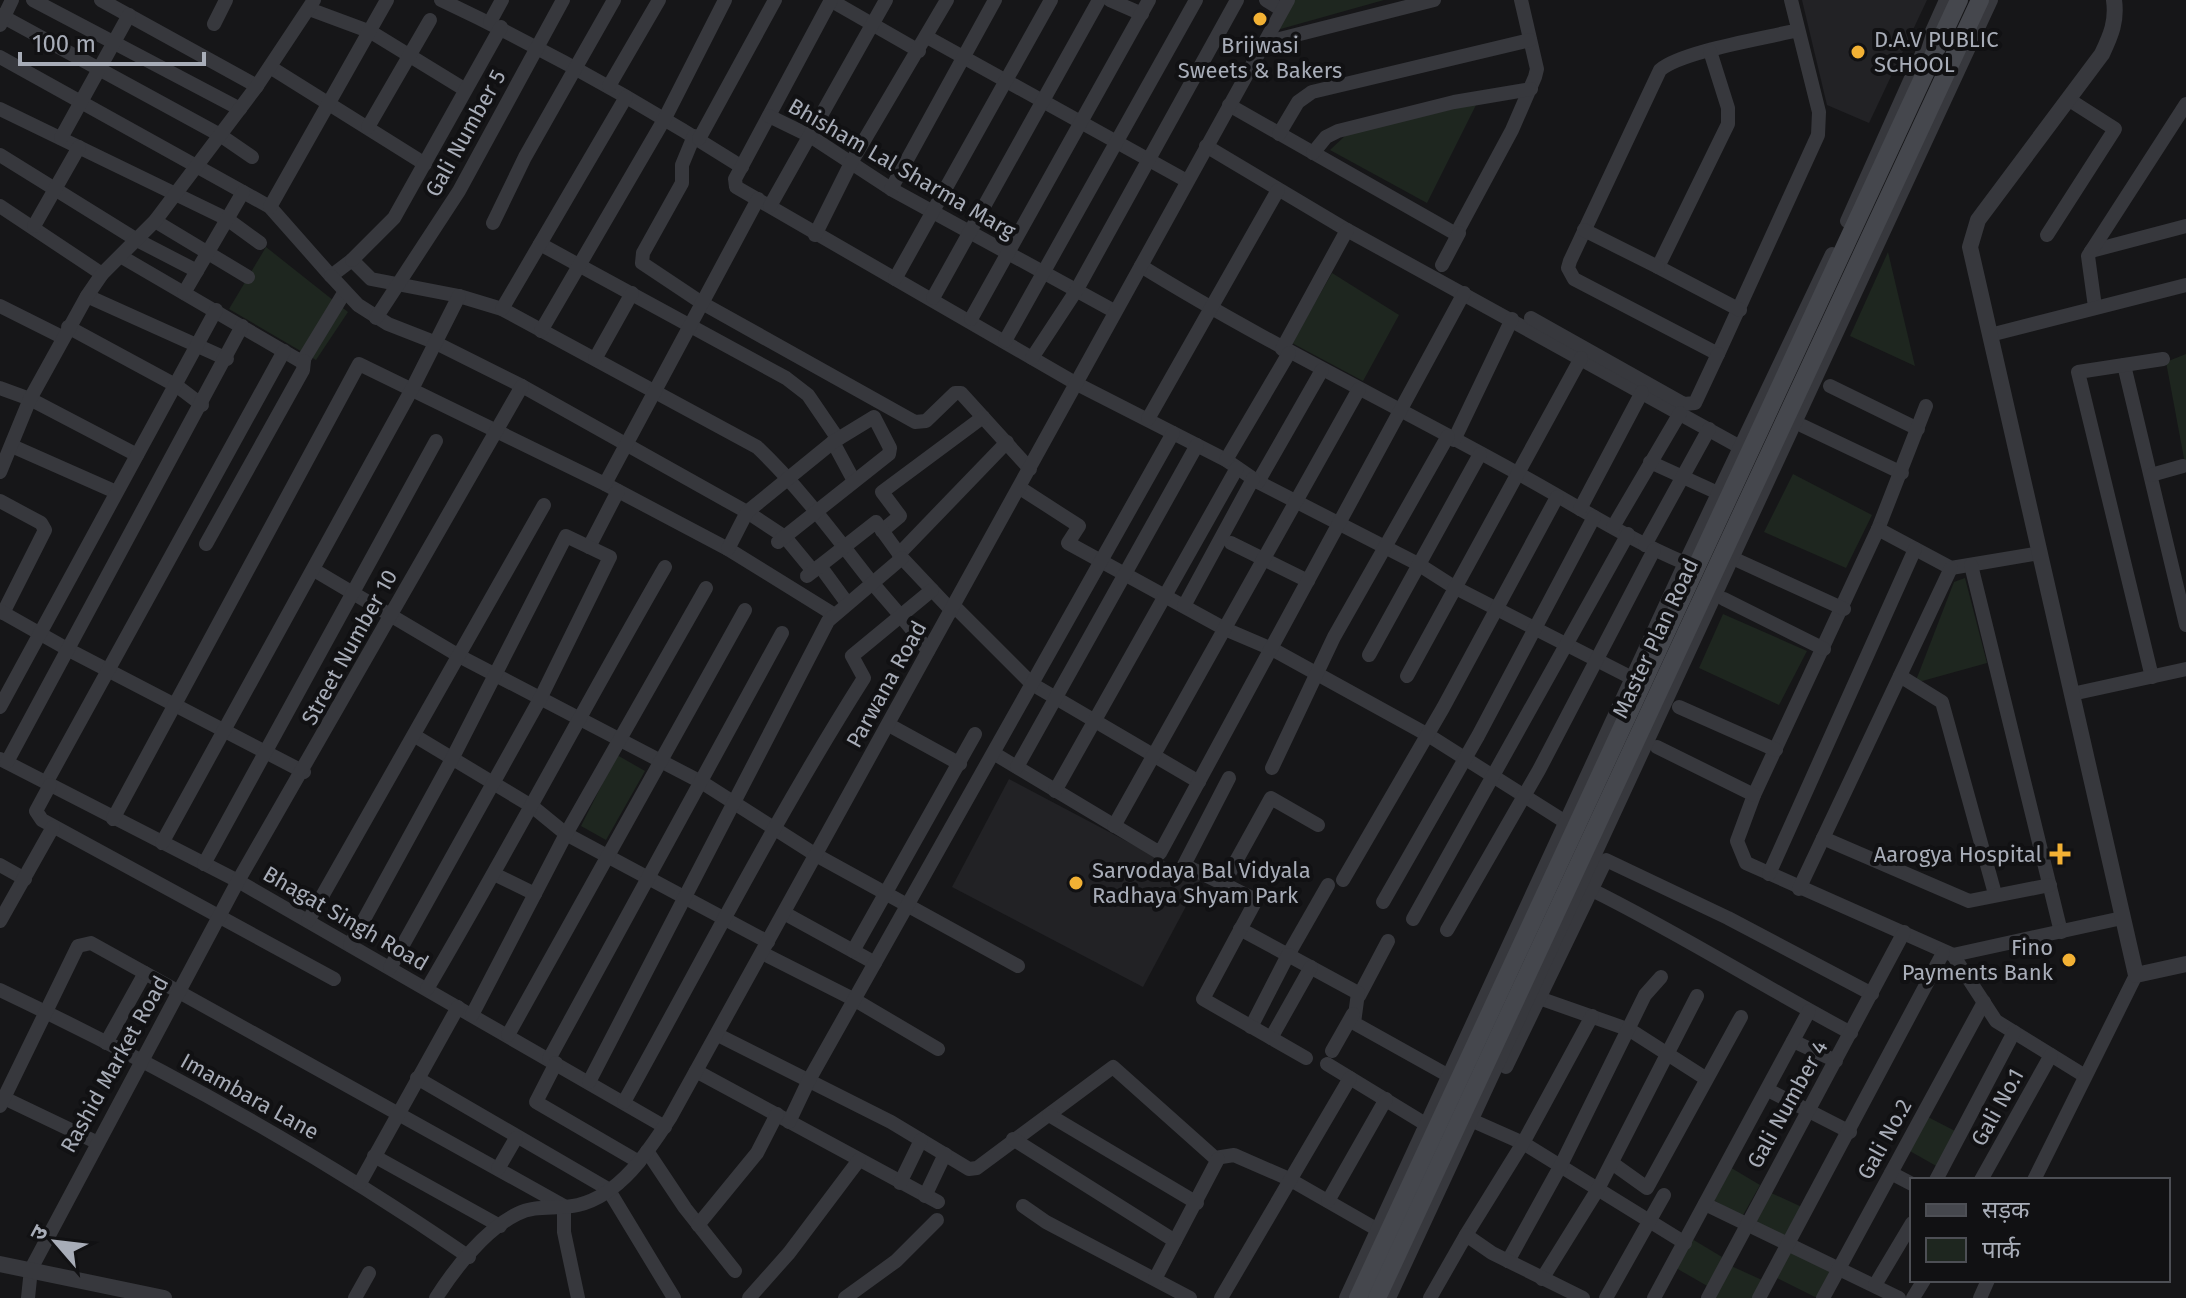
<svg xmlns="http://www.w3.org/2000/svg" width="2186" height="1298" font-family="'Fira Sans','Noto Sans Devanagari',sans-serif">
<style>
.built{fill:#222225}
.green{fill:#1e261f}
.lines{fill:none;stroke-linecap:round;stroke-linejoin:round}
.minor{stroke:#37383d;stroke-width:14}
.tertiary{stroke:#37383d;stroke-width:16}
.secondary{stroke:#45474d;stroke-width:18}
.poi-dot{fill:#f2b134;stroke:#111113;stroke-width:3}
.labels{text-anchor:middle;stroke-width:8;stroke-linejoin:round;paint-order:stroke}
.poi-label{font-size:22px;fill:#a8adb8;stroke:#111113;text-anchor:start}
.street-label{font-size:22px;fill:#a8adb8;stroke:#111113}
</style>
<rect width="100%" height="100%" fill="#161618"/>
<g class="built">
<polygon points="1802,0 1927,0 1869,123 1827,105"/>
<polygon points="1009,779 1200,880 1143,987 952,887"/>
</g>
<g class="green">
<polygon points="1293,0 1384,0 1277,30"/>
<polygon points="1477,103 1427,203 1330,150 1346,135"/>
<polygon points="266,247 348,312 316,360 229,309"/>
<polygon points="1888,252 1915,366 1850,336"/>
<polygon points="1332,273 1399,315 1363,381 1292,343"/>
<polygon points="2186,354 2186,469 2166,362"/>
<polygon points="1793,474 1872,515 1846,568 1764,532"/>
<polygon points="1965,578 1987,663 1915,683 1954,582"/>
<polygon points="1723,614 1807,651 1779,705 1699,668"/>
<polygon points="617,755 645,771 606,840 581,826"/>
<polygon points="1926,1116 1957,1132 1938,1167 1908,1150"/>
<polygon points="1728,1166 1760,1185 1742,1217 1712,1199"/>
<polygon points="1769,1192 1802,1207 1783,1241 1749,1222"/>
<polygon points="1692,1239 1722,1257 1709,1287 1676,1268"/>
<polygon points="1792,1249 1832,1271 1817,1298 1775,1277"/>
<polygon points="1729,1265 1762,1280 1754,1298 1715,1298"/>
</g>
<g class="lines">
<g class="minor">
<polyline points="33,0 240,109"/>
<polyline points="101,0 257,86"/>
<path d="M441 0C545 49 645 105 742 167"/>
<polyline points="830,0 919,51"/>
<polyline points="831,0 735,179 736,187 1077,384 1226,460 1258,482 1418,564 1454,587 1632,678"/>
<polyline points="1110,0 1142,14"/>
<polyline points="1266,0 1282,10"/>
<path d="M1791 0 1819 112 1818 135 1718 354 1574 279 1568 268 1570 261 1660 70C1682 51 1767 38 1798 30"/>
<polyline points="309,9 371,32 464,89"/>
<polyline points="0,15 220,135 252,157"/>
<polyline points="490,22 502,0"/>
<polyline points="214,24 226,0"/>
<polyline points="0,25 12,0"/>
<polyline points="927,37 1187,181"/>
<polyline points="1264,43 1434,0"/>
<polyline points="1710,51 1728,108 1728,124 1658,267 1740,310"/>
<path d="M0 57 270 207 331 276 352 260 371 279 459 296 502 309 757 447C799 487 833 533 869 579 889 603 910 625 928 651"/>
<polyline points="270,67 425,164"/>
<polyline points="609,86 659,0"/>
<polyline points="1229,105 1456,234 1512,130 1535,77 1537,69 1521,0"/>
<polyline points="0,109 227,219 260,243"/>
<polyline points="769,116 810,136 891,189 1114,311"/>
<polyline points="368,127 430,20"/>
<polyline points="1279,134 1298,102 1312,92 1530,40"/>
<polyline points="694,136 682,165 682,183 643,253 642,263 702,303 915,422 926,421 955,393 961,393 1030,469"/>
<polyline points="61,138 129,15"/>
<polyline points="699,139 775,0"/>
<polyline points="1206,146 1347,230 1740,447"/>
<polyline points="1313,153 1326,137 1338,131 1454,102 1531,89"/>
<polyline points="0,155 137,240 197,271"/>
<polyline points="891,189 995,0"/>
<polyline points="0,206 102,274"/>
<polyline points="770,206 886,0"/>
<polyline points="270,207 387,0"/>
<polyline points="155,221 248,277"/>
<polyline points="1847,221 1946,0"/>
<polyline points="493,223 525,157 614,0"/>
<polyline points="34,226 79,147"/>
<polyline points="1584,230 1658,267"/>
<polyline points="815,235 852,161 947,0"/>
<polyline points="2047,235 2115,129 2068,99"/>
<polyline points="540,244 786,378 808,395 838,439"/>
<polyline points="2091,251 2186,226"/>
<polyline points="122,257 302,362 344,293"/>
<polyline points="352,260 394,218 501,27"/>
<polyline points="1442,265 1459,233"/>
<path d="M1141 266C1264 342 1393 404 1519 474 1574 504 1627 539 1685 563"/>
<polyline points="331,276 358,305 388,324 434,342 522,386 747,512 785,537 813,571"/>
<polyline points="895,279 1051,0"/>
<polyline points="184,293 243,192"/>
<polyline points="87,296 227,359"/>
<polyline points="933,298 1099,0"/>
<polyline points="0,306 62,337"/>
<polyline points="2095,307 2088,256 2186,104"/>
<polyline points="502,309 626,97"/>
<polyline points="376,318 459,191 563,0"/>
<polyline points="1531,318 1684,404 1695,403 1718,354"/>
<polyline points="971,319 1149,0"/>
<polyline points="68,327 177,386 202,405"/>
<polyline points="541,331 665,118 725,0"/>
<polyline points="1990,335 2186,285"/>
<polyline points="1005,341 1196,0"/>
<polyline points="1282,349 1347,230"/>
<polyline points="1032,358 1076,291 1237,0"/>
<polyline points="595,359 632,293"/>
<polyline points="2124,365 2186,625"/>
<polyline points="1830,386 1918,429"/>
<polyline points="0,388 30,399 137,455"/>
<polyline points="1148,419 1278,190"/>
<polyline points="1803,426 1902,473"/>
<polyline points="1454,440 1512,319"/>
<polyline points="833,442 854,481"/>
<polyline points="12,446 116,492"/>
<polyline points="1226,460 1289,353"/>
<polyline points="1650,462 1718,493"/>
<polyline points="0,472 30,399 87,296 102,274 155,221 257,86 314,0"/>
<polyline points="2151,475 2183,466"/>
<polyline points="1258,482 1322,370"/>
<polyline points="605,484 728,549 833,614"/>
<polyline points="1020,488 1079,526 1068,543 1225,629 1272,649 1428,735 1567,823"/>
<polyline points="0,501 41,523 45,530 3,613"/>
<polyline points="1580,509 1642,392"/>
<polyline points="1613,527 1680,413"/>
<polyline points="1878,529 1926,406"/>
<polyline points="882,531 900,516 882,492 983,417"/>
<polyline points="1231,543 1308,581"/>
<polyline points="206,544 303,370 304,361"/>
<polyline points="1645,545 1709,429"/>
<polyline points="589,547 618,491"/>
<polyline points="728,549 747,512 833,442 874,417 890,448 889,454 778,542"/>
<polyline points="2040,553 1951,568 1878,529 1754,795 1737,841 1746,863 1953,955 1996,1021 2085,1076"/>
<polyline points="899,554 1007,442"/>
<polyline points="1739,561 1844,609"/>
<polyline points="1971,565 2061,932"/>
<polyline points="820,566 847,603"/>
<polyline points="314,570 461,657 703,783 816,855 1018,966"/>
<polyline points="807,576 876,522 902,558 952,611"/>
<polyline points="1724,599 1824,649"/>
<polyline points="954,606 1032,684 1199,782"/>
<polyline points="1184,606 1253,479"/>
<polyline points="0,611 69,650 304,772"/>
<polyline points="1369,655 1480,454"/>
<polyline points="1407,676 1581,358"/>
<polyline points="1900,676 1942,702 1995,894"/>
<polyline points="2152,677 2078,372 2163,359"/>
<polyline points="2072,694 2186,669"/>
<polyline points="0,707 216,310"/>
<polyline points="1679,707 1776,750"/>
<polyline points="889,725 960,764"/>
<polyline points="415,736 533,807 566,834 768,942"/>
<polyline points="1657,747 1754,795"/>
<polyline points="995,754 1160,853 1464,293"/>
<polyline points="0,759 238,881 665,1127"/>
<polyline points="7,762 242,326"/>
<polyline points="1017,767 1197,445"/>
<polyline points="1272,768 1334,637 1448,436"/>
<polyline points="46,783 284,351"/>
<polyline points="50,785 36,811 42,820 334,979"/>
<polyline points="1055,791 1237,468"/>
<polyline points="113,819 359,364 605,484 758,199"/>
<polyline points="1114,826 1359,389"/>
<polyline points="1823,838 1969,901 2050,885"/>
<polyline points="162,843 412,389 459,296"/>
<polyline points="204,864 436,441"/>
<polyline points="0,865 25,879"/>
<polyline points="494,874 535,894"/>
<polyline points="1769,874 1915,549"/>
<polyline points="1343,880 1443,708 1557,497"/>
<polyline points="1228,886 1184,865 1229,778"/>
<polyline points="1799,889 1951,568"/>
<path d="M1592 890C1681 934 1764 987 1851 1033"/>
<polyline points="1383,902 1478,736 1594,517"/>
<polyline points="784,913 875,963"/>
<polyline points="1413,919 1628,534"/>
<polyline points="0,921 53,827"/>
<polyline points="308,921 544,505"/>
<polyline points="1240,929 1288,955 1328,885"/>
<polyline points="1447,930 1539,770 1654,550"/>
<polyline points="350,945 452,759 566,536 610,557 540,699 390,968"/>
<polyline points="853,951 975,734"/>
<polyline points="762,953 855,1000 938,1049"/>
<polyline points="1953,955 2122,918"/>
<path d="M427 989C509 850 584 707 665 567"/>
<path d="M0 990C162 1067 321 1155 469 1257"/>
<polyline points="1359,996 1388,941"/>
<polyline points="1539,998 1630,1030 1705,1078"/>
<polyline points="472,1015 566,834 706,588"/>
<polyline points="1251,1027 1288,955 1358,993 1354,1023 1449,1076"/>
<polyline points="508,1035 745,610"/>
<polyline points="718,1035 891,1122 969,1169 977,1168 1113,1067 1215,1158 1234,1155 1289,1179 1378,1230"/>
<polyline points="1271,1038 1311,967"/>
<polyline points="1793,1041 1836,1061"/>
<polyline points="106,1043 145,973"/>
<polyline points="1332,1051 1353,1014"/>
<polyline points="1306,1058 1203,999 1254,904 1254,899 1228,886 1225,881 1271,798 1318,825"/>
<polyline points="549,1059 782,633"/>
<polyline points="556,1063 536,1102 639,1162"/>
<polyline points="1327,1064 1427,1125"/>
<polyline points="1506,1067 1606,860 1728,918 1872,994"/>
<polyline points="696,1071 938,1202"/>
<polyline points="417,1078 608,1189 674,1298"/>
<polyline points="589,1082 828,621 902,558"/>
<polyline points="1768,1090 1850,1132"/>
<polyline points="4,1098 96,1142"/>
<path d="M624 1102C703 960 777 815 864 678L852 656 932 590"/>
<polyline points="0,1106 78,946 91,943 564,1206 564,1232 578,1298"/>
<polyline points="1049,1115 1197,1203"/>
<polyline points="1471,1120 1523,1143 1685,1243"/>
<polyline points="789,1122 809,1080 1173,433"/>
<polyline points="1013,1139 1175,1241"/>
<polyline points="647,1151 685,1208 735,1271"/>
<polyline points="374,1156 500,1226"/>
<polyline points="1612,1163 1647,1188 1741,1017"/>
<polyline points="498,1169 516,1138"/>
<polyline points="1891,1173 1912,1184"/>
<polyline points="1936,1180 2014,1032"/>
<polyline points="1981,1180 2051,1055"/>
<polyline points="2034,1180 2136,975"/>
<polyline points="360,1183 458,1007"/>
<polyline points="900,1183 921,1140"/>
<polyline points="925,1196 945,1154"/>
<polyline points="1328,1201 1386,1099"/>
<polyline points="1705,1204 1899,1298"/>
<polyline points="1023,1206 1046,1222 1190,1298"/>
<polyline points="698,1225 757,1153 777,1114"/>
<polyline points="1466,1235 1523,1143 1592,1016"/>
<polyline points="1508,1261 1561,1165 1645,995 1661,977"/>
<polyline points="1155,1279 1218,1159"/>
<polyline points="1542,1279 1598,1189 1697,996"/>
<polyline points="1875,1285 1912,1223"/>
<polyline points="28,1298 31,1269 238,881 522,386"/>
<polyline points="355,1298 369,1273"/>
<path d="M436 1298C455 1268 485 1230 517 1214 536 1204 557 1210 578 1205 620 1195 648 1152 670 1118L1288 0"/>
<polyline points="749,1298 789,1253 859,1160"/>
<polyline points="845,1298 896,1261 937,1220"/>
<polyline points="1221,1298 1350,1078"/>
<polyline points="1346,1298 1685,563 1832,254"/>
<polyline points="1389,1298 1991,0"/>
<polyline points="1430,1298 1466,1235 1492,1253 1583,1298"/>
<polyline points="1606,1298 1664,1195"/>
<polyline points="1654,1298 1809,1011"/>
<polyline points="1708,1298 1904,932"/>
<polyline points="1759,1298 1943,953"/>
<polyline points="1823,1298 1984,1002"/>
<polyline points="1913,1298 1924,1280"/>
<polyline points="1980,1298 1988,1280"/>
</g>
<g class="tertiary">
<path d="M2114 0C2117 21 2111 35 2102 54L1978 220 1970 247 2136 975 2186 964"/>
<polyline points="0,1264 164,1298"/>
</g>
<g class="secondary">
<polyline points="1358,1298 1959,0"/>
<polyline points="1377,1298 1980,0"/>
</g>
</g>
<g class="poi-dot">
<circle cx="1260" cy="19" r="8"/>
<circle cx="1858" cy="52" r="8"/>
<path d="M2056 842h8v8h8v8h-8v8h-8v-8h-8v-8h8z"/>
<circle cx="1076" cy="883" r="8"/>
<circle cx="2069" cy="960" r="8"/>
</g>
<g class="labels">
<g class="poi-label">
<text x="1874" y="47">D.A.V PUBLIC<tspan x="1874" dy="25">SCHOOL</tspan></text>
<text x="1260" y="53" text-anchor="middle">Brijwasi<tspan x="1260" dy="25">Sweets &amp; Bakers</tspan></text>
<text x="2042" y="862" text-anchor="end">Aarogya Hospital</text>
<text x="1092" y="878">Sarvodaya Bal Vidyala<tspan x="1092" dy="25">Radhaya Shyam Park</tspan></text>
<text x="2053" y="955" text-anchor="end">Fino<tspan x="2053" dy="25">Payments Bank</tspan></text>
</g>
<g class="street-label">
<text transform="translate(465 133) rotate(-61)" y="8">Gali Number 5</text>
<text transform="translate(902 168) rotate(30)" y="8">Bhisham Lal Sharma Marg</text>
<text transform="translate(1655 638) rotate(-65)" y="8">Master Plan Road</text>
<text transform="translate(349 647) rotate(-61)" y="8">Street Number 10</text>
<text transform="translate(886 684) rotate(-61)" y="8">Parwana Road</text>
<text transform="translate(346 918) rotate(30)" y="8">Bhagat Singh Road</text>
<text transform="translate(114 1064) rotate(-61)" y="8">Rashid Market Road</text>
<text transform="translate(250 1096) rotate(29)" y="8">Imambara Lane</text>
<text transform="translate(1787 1104) rotate(-61)" y="8">Gali Number 4</text>
<text transform="translate(1997 1107) rotate(-61)" y="8">Gali No.1</text>
<text transform="translate(1884 1139) rotate(-61)" y="8">Gali No.2</text>
</g>
</g>
<rect x="1910" y="1178" width="260" height="104" fill="#111113" stroke="#4d4f55" stroke-width="2"/>
<rect x="1926" y="1204" width="40" height="12" fill="#45474d" stroke="#4d4f55" stroke-width="2"/>
<text x="1982" y="1218" font-size="24" fill="#a8adb8">सड़क</text>
<rect x="1926" y="1238" width="40" height="24" fill="#1e261f" stroke="#4d4f55" stroke-width="2"/>
<text x="1982" y="1258" font-size="24" fill="#a8adb8">पार्क</text>
<g transform="translate(56 1242) rotate(298)" stroke="#111113" stroke-width="6" paint-order="stroke">
<path d="M0-6L14 30L0 20L-14 30Z" fill="#a8adb8"/>
<text y="-12" font-size="22" font-weight="bold" text-anchor="middle" fill="#a8adb8">उ</text>
</g>
<path d="M20 52v12h184v-12" fill="none" stroke="#a8adb8" stroke-width="4"/>
<text x="32" y="52" font-size="24" fill="#a8adb8" stroke="#111113" stroke-width="6" paint-order="stroke">100 m</text>
</svg>
